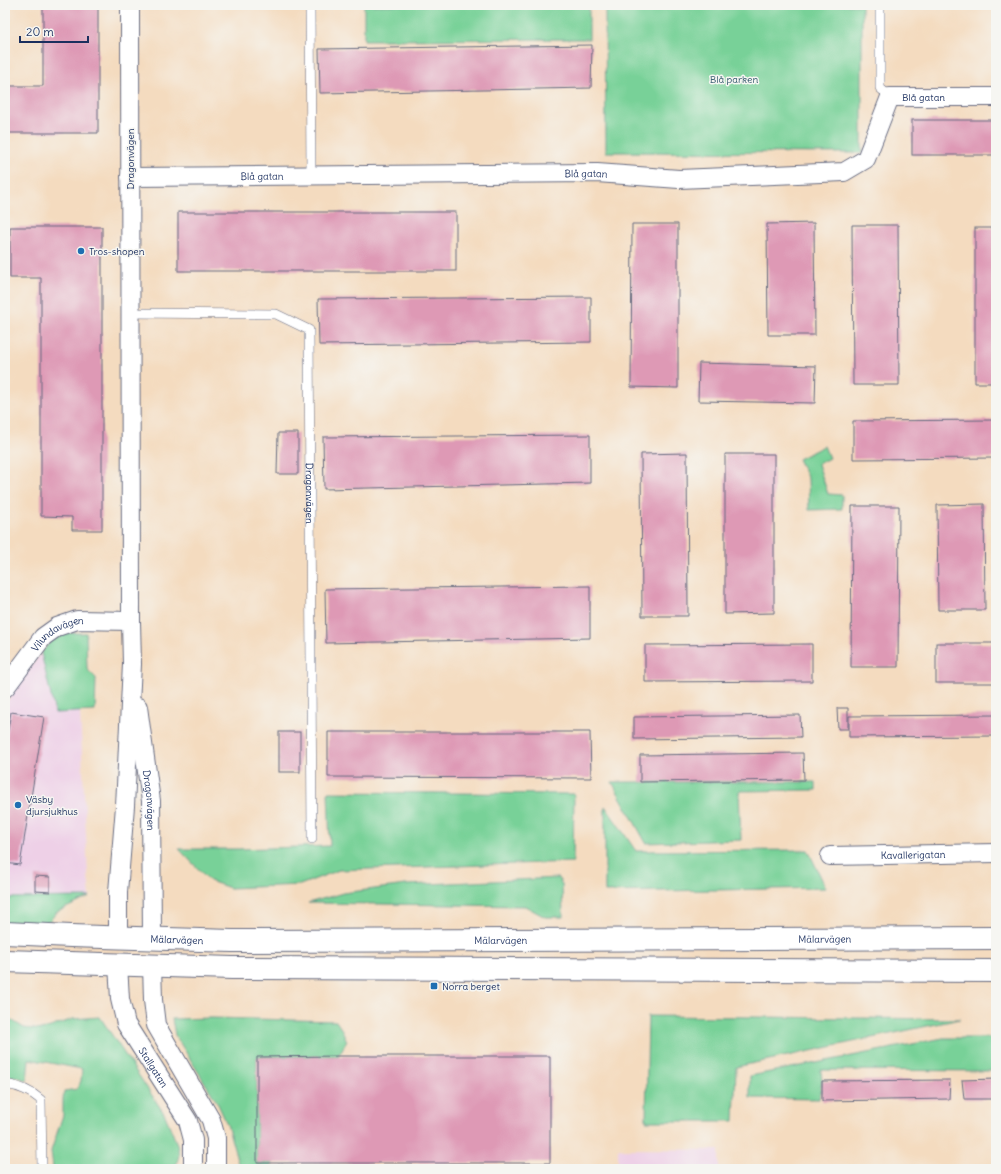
<svg xmlns="http://www.w3.org/2000/svg" width="1001" height="1174" font-family="Delius,sans-serif">
<style>
.built{fill:#eed0e7}
.green{fill:#78d198;stroke:#4a807b}
.building{fill:#de99b5}
.lines{fill:none;stroke-linecap:round;stroke-linejoin:round}
.lane-casing{stroke:#676b80;stroke-width:10}
.street-casing{stroke:#676b80;stroke-width:20}
.secondary-casing{stroke:#676b80;stroke-width:24}
.lane{stroke:#fff;stroke-width:9}
.street{stroke:#fff;stroke-width:18}
.secondary{stroke:#fff;stroke-width:22}
.poi-dot{fill:#1f6fb2;stroke:#f6f6f2;stroke-width:1.5}
.labels{text-anchor:middle;stroke-width:3;stroke-linejoin:round;paint-order:stroke}
.park-label{font-size:10px;fill:#32586c;stroke:#f6f6f2}
.street-label{font-size:10px;fill:#1b2f5e;stroke:#f6f6f2}
.poi-label{font-size:10px;fill:#1b2f5e;stroke:#f6f6f2;text-anchor:start}
</style>
<rect width="100%" height="100%" fill="#f6f6f2"/>
<filter id="ink" filterUnits="userSpaceOnUse"><feTurbulence type="fractalNoise" baseFrequency=".025" numOctaves="2"/><feDisplacementMap in="SourceGraphic" scale="8" xChannelSelector="R" yChannelSelector="G"/><feConvolveMatrix kernelMatrix="1 2 1 2 8 2 1 2 1" color-interpolation-filters="sRGB"/></filter>
<filter id="wash" filterUnits="userSpaceOnUse"><feTurbulence type="fractalNoise" baseFrequency=".012" numOctaves="4" result="noise"/><feDisplacementMap in="SourceGraphic" scale="16" xChannelSelector="R" yChannelSelector="G"/><feGaussianBlur stdDeviation="0.9" result="paint"/><feColorMatrix in="noise" values="0 0 0 0 0 0 0 0 0 0 0 0 0 0 0 0 0 1.4 0 .05"/><feComposite in="paint" operator="in"/></filter>
<g filter="url(#wash)">
<rect width="100%" height="100%" fill="#f4dbbf"/>
<g class="built">
<polygon points="41,653 55,713 80,712 88,875 90,897 5,898 5,705 17,686"/>
<polygon points="618,1149 719,1150 719,1169 618,1169"/>
</g>
<g class="green">
<polygon points="364,5 589,5 589,39 364,40"/>
<polygon points="605,5 862,5 862,153 606,152"/>
<polygon points="824,446 829,458 818,464 828,494 842,495 842,509 809,510 808,479 798,459"/>
<polygon points="68,633 86,633 87,669 96,678 95,711 55,713 41,653 52,640"/>
<polygon points="612,782 816,782 816,790 739,791 741,840 646,843"/>
<polygon points="328,792 574,794 573,862 339,870 300,885 230,888 210,881 179,849 238,849 330,846"/>
<polygon points="605,806 636,851 808,850 826,888 605,892"/>
<polygon points="558,878 562,884 563,917 545,917 525,906 308,903 343,893 406,885"/>
<polygon points="90,897 57,912 45,926 5,924 5,898"/>
<polygon points="5,1016 24,1028 42,1030 73,1019 100,1017 165,1115 177,1144 179,1155 176,1166 171,1169 54,1169 53,1168 51,1151 63,1115 63,1099 64,1091 77,1089 81,1081 82,1069 29,1059 27,1081 18,1077 5,1077"/>
<polygon points="648,1016 960,1019 736,1067 734,1121 646,1121"/>
<polygon points="212,1018 336,1021 342,1030 347,1041 338,1056 257,1057 257,1163 272,1163 272,1169 244,1169 238,1163 227,1124 217,1102 175,1035 172,1019"/>
<polygon points="943,1038 996,1038 996,1071 821,1070 822,1081 819,1099 750,1098 750,1076"/>
</g>
<g id="blocks">
<g class="building">
<polygon points="43,5 98,5 98,133 5,133 5,86 43,86"/>
<polygon points="592,45 591,88 320,93 319,49"/>
<rect x="912" y="120" width="84" height="35"/>
<rect x="178" y="212" width="278" height="59"/>
<polygon points="814,223 815,335 768,335 767,224"/>
<polygon points="632,224 678,224 678,388 631,387"/>
<polygon points="852,225 898,225 899,385 853,385"/>
<polygon points="10,227 102,227 102,530 72,530 72,517 41,516 41,278 10,278"/>
<rect x="975" y="228" width="21" height="155"/>
<polygon points="591,297 591,342 319,345 318,299"/>
<polygon points="699,363 816,366 815,403 698,401"/>
<polygon points="996,420 996,458 853,459 853,421"/>
<polygon points="278,433 298,433 298,474 277,474"/>
<polygon points="590,435 590,483 324,489 323,437"/>
<polygon points="687,453 688,616 642,616 641,454"/>
<polygon points="725,454 774,454 774,613 725,614"/>
<polygon points="984,504 985,610 938,610 937,505"/>
<polygon points="852,506 899,506 898,667 851,667"/>
<polygon points="590,586 590,638 326,643 325,589"/>
<rect x="936" y="643" width="60" height="40"/>
<polygon points="812,644 812,681 645,682 645,645"/>
<polygon points="837,708 848,708 848,729 838,729"/>
<polygon points="11,712 44,717 20,865 5,863 5,747"/>
<polygon points="800,715 801,737 634,739 634,717"/>
<polygon points="996,715 996,736 849,737 849,716"/>
<rect x="279" y="732" width="21" height="40"/>
<polygon points="328,732 590,732 591,778 328,777"/>
<polygon points="803,753 804,780 640,782 640,755"/>
<polygon points="35,876 50,877 50,892 35,891"/>
<polygon points="338,1056 550,1056 550,1163 257,1163 257,1057"/>
<polygon points="996,1079 996,1099 964,1099 962,1080"/>
<polygon points="950,1080 949,1099 822,1101 822,1081"/>
</g>
</g>
</g>
<g filter="url(#ink)">
<use href="#blocks" fill-opacity="0" stroke="#676b80" stroke-width="1"/>
<g class="lines">
<g class="lane-casing">
<g id="lane">
<polyline points="310,5 311,175"/>
<polyline points="880,5 880,88 890,97"/>
<path id="s1" d="M130 313 276 314 309 330 312 839"/>
<path d="M5 1084C19 1086 31 1091 41 1100L42 1169"/>
</g>
</g>
<g class="street-casing">
<g id="street">
<path id="s2" d="M130 177 597 173 679 179 844 172 866 159 890 97H996"/>
<path id="s3" d="M5 688 43 637 57 627 77 620 131 621"/>
<path id="s4" d="M138 707 151 801 152 938"/>
<path id="s5" d="M830 856 996 853"/>
<polyline points="118,937 118,892 125,806 132,664 131,621 130,5"/>
<path id="s6" d="M118 964 120 999 126 1024 188 1121 193 1140V1169"/>
<polyline points="152,965 153,1000 156,1025 211,1120 216,1138 216,1169"/>
</g>
</g>
<g class="secondary-casing">
<g id="secondary">
<path id="s7" d="M5 933 71 936 232 941 996 938"/>
<polyline points="5,961 232,968 996,971"/>
</g>
</g>
<use href="#lane" class="lane"/>
<use href="#street" class="street"/>
<use href="#secondary" class="secondary"/>
</g>
</g>
<g class="poi-dot">
<circle cx="81" cy="251" r="4"/>
<circle cx="18" cy="805" r="4"/>
<rect x="430" y="982" width="8" height="8" rx="2"/>
</g>
<g class="labels">
<g class="park-label">
<text x="734" y="83">Blå parken</text>
</g>
<g class="street-label">
<text dy="4" stroke="none"><textPath href="#s2" startOffset="840">Blå gatan</textPath></text>
<text transform="translate(130 159) rotate(-90)" y="4">Dragonvägen</text>
<text dy="4" stroke="none"><textPath href="#s2" startOffset="456">Blå gatan</textPath></text>
<text dy="4" stroke="none"><textPath href="#s2" startOffset="132">Blå gatan</textPath></text>
<text dy="4" stroke="none"><textPath href="#s1" startOffset="346">Dragonvägen</textPath></text>
<text dy="4" stroke="none"><textPath href="#s3" startOffset="78">Vilundavägen</textPath></text>
<text dy="4" stroke="none"><textPath href="#s4" startOffset="94">Dragonvägen</textPath></text>
<text dy="4" stroke="none"><textPath href="#s5" startOffset="83">Kavallerigatan</textPath></text>
<text dy="4" stroke="none"><textPath href="#s7" startOffset="820">Mälarvägen</textPath></text>
<text dy="4" stroke="none"><textPath href="#s7" startOffset="172">Mälarvägen</textPath></text>
<text dy="4" stroke="none"><textPath href="#s7" startOffset="496">Mälarvägen</textPath></text>
<text dy="4" stroke="none"><textPath href="#s6" startOffset="112">Stallgatan</textPath></text>
</g>
<g class="poi-label">
<text x="89" y="255">Tros-shopen</text>
<text x="26" y="803">Väsby<tspan x="26" dy="12">djursjukhus</tspan></text>
<text x="442" y="990">Norra berget</text>
</g>
</g>
<rect width="1001" height="1174" fill="none" stroke="#f6f6f2" stroke-width="20"/>
<path d="M20 36v6h68v-6" fill="none" stroke="#1b2f5e" stroke-width="2"/>
<text x="26" y="36" font-size="12" fill="#1b2f5e" stroke="#f6f6f2" stroke-width="3" paint-order="stroke">20 m</text>
</svg>
